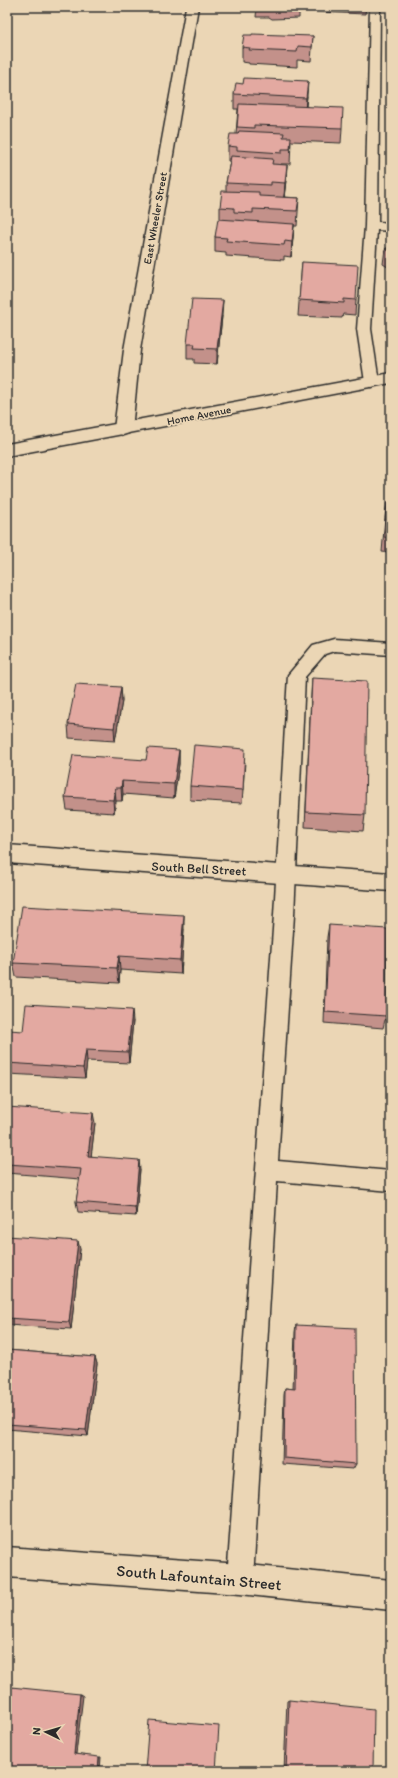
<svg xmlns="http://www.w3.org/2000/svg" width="398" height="1778" font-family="Itim,sans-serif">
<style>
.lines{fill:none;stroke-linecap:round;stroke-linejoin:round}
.service-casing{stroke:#2b2b2b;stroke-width:3}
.minor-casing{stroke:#2b2b2b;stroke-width:3}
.secondary-casing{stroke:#2b2b2b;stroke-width:3}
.service{fill:#ebd6b5;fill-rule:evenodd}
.minor{fill:#ebd6b5;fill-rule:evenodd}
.secondary{fill:#ebd6b5;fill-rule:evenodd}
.wall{fill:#c3918a;stroke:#2b2b2b}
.shaded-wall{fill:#9f7671;stroke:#2b2b2b}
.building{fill:#e3a9a1;stroke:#2b2b2b}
.labels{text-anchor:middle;stroke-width:3.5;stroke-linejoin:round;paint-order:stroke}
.far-street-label{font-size:11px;fill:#2b2b2b;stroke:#ebd6b5}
.street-label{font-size:13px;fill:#2b2b2b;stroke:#ebd6b5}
.near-street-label{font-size:16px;fill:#2b2b2b;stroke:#ebd6b5}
</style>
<rect width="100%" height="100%" fill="#ebd6b5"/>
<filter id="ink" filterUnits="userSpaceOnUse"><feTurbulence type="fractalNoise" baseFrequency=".025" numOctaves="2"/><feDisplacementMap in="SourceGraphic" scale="8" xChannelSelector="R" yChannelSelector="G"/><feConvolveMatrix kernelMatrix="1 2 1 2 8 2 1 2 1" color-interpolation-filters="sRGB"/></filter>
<g filter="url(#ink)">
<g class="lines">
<g class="service-casing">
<g id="service">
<polygon points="370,7 380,7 378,222 391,223 391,231 377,230 371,329 379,382 377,385 372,387 367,385 365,382 357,329 365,226"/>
<polygon points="334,639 391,643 391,655 334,651 325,654 305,677 294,915 278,1161 391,1171 391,1191 277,1181 253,1579 249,1588 240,1592 231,1588 227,1579 274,915 288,675 313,645"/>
</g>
</g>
<g class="minor-casing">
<g id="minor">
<polygon points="186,7 198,7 140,350 132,429 129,433 123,435 117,433 114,429 124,350"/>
<polygon points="7,845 391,873 391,891 7,863"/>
<polygon points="7,1547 240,1564 391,1580 391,1610 240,1594 7,1577"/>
</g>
</g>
<g class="secondary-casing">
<polygon id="secondary" points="391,373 391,383 7,456 7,444"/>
</g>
<use href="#service" class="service"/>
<use href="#minor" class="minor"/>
<use href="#secondary" class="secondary"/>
</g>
<g class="wall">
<polygon points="257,7 366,7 365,14 299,11 299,18 272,19 269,17 256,17"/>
<polygon points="313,36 311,61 297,60 297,67 249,64 249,63 242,62 242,47"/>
<polygon points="243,84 307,96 306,106 342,128 341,143 291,141 290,164 281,164 286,180 284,197 299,198 297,226 294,226 291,257 284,256 284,260 226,256 226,253 215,252 215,237 220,219 220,207 226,191 226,183 230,161 228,161 228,146 236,134 238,109 234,109 234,94"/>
<polygon points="391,246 391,269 383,264 385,249"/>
<polygon points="302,262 356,300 355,315 343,314 342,318 298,316"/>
<polygon points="222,316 217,364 194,363 194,359 187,359 187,344"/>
<polygon points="387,502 391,502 391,553 382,552 385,517"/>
<polygon points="312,678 365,815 363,831 305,827 311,694"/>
<polygon points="121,687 122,701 115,741 69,738 68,724"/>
<polygon points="179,750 179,764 174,798 123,794 122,801 116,801 114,813 67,810 65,797 146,760"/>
<polygon points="245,762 242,803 190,800 190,786"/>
<polygon points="329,925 386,1016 383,1028 324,1023 327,937"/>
<polygon points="184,929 181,974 120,970 119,983 16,977 13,963"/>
<polygon points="133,1021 129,1063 87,1061 85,1078 7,1074 7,1043 23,1031"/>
<polygon points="7,1107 95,1123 91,1156 140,1169 136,1216 78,1212 76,1202 80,1179 7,1173"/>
<polygon points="7,1236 80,1249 71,1329 7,1325"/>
<polygon points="296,1325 356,1464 353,1469 282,1464 284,1395 285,1388 293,1389 295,1332"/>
<polygon points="7,1350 95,1357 97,1364 88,1436 7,1429"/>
<polygon points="289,1700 373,1771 284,1771 287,1701"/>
</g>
<g class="shaded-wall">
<polygon points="308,81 307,96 305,112 306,98"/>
<polygon points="287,165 286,180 284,198 285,183"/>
<polygon points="294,224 293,239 291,257 292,242"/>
<polygon points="223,300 222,316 217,364 217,349"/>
<polygon points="121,687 122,701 115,741 114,728"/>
<polygon points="179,750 179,764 174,798 174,784"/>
<polygon points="122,781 123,794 122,801 121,788"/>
<polygon points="115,788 116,801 114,813 113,800"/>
<polygon points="184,915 184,929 181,974 180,960"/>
<polygon points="119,956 120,970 119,983 117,968"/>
<polygon points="132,1010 133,1021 129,1063 128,1052"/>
<polygon points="86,1050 87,1061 85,1078 83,1068"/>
<polygon points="93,1113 95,1123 90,1166 88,1156"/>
<polygon points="139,1160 140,1169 136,1216 135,1207"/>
<polygon points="78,1241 80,1249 71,1329 69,1322"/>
<polygon points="95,1357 97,1364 88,1436 86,1430"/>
<polygon points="80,1694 83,1696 76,1754 74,1754"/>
<polygon points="99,1757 101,1757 100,1771 98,1771"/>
</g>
<g class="building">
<polygon points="252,34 313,36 312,47 298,46 297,52 249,50 250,48 242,47 244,35 252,35"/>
<polygon points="244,78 308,81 306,98 234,94 236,83 243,84"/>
<polygon points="239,104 343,108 342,128 254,125 254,128 237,127"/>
<polygon points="239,131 284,133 283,137 291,137 290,149 282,149 282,153 237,150 237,147 228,146 230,134 238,134"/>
<polygon points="231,156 273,159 272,164 287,165 285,183 271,182 271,185 226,183"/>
<polygon points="222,191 259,192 259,196 299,198 297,211 253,209 253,213 234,212 234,208 220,207"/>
<polygon points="218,219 294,224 292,242 285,241 284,245 226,241 227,238 215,237"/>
<polygon points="391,246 391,252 385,249"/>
<polygon points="302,262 358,265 356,300 344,299 344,303 299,300"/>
<polygon points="192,299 223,300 217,349 194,348 195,344 187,344"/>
<polygon points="387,502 391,502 391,538 384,537"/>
<polygon points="312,678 367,681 365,815 306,812"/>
<polygon points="76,684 121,687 114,728 68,724"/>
<polygon points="194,745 245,749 243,790 190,786"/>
<polygon points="148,748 179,750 174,784 122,781 121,788 115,788 113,800 65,797 73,755 146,760"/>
<polygon points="22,906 184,915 180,960 119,956 117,968 13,963"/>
<polygon points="329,925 387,929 386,1016 325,1012"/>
<polygon points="26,1004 132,1010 128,1052 86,1050 83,1068 7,1063 7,1043 9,1030 23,1031"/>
<polygon points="7,1107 93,1113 88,1156 139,1160 135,1207 76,1202 81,1169 7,1164"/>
<polygon points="7,1236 78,1241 69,1322 7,1318"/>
<polygon points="296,1325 355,1328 356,1464 284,1458 285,1388 295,1389"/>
<polygon points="7,1350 95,1357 86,1430 7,1424"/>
<polygon points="11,1687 80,1694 74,1754 99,1757 98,1771 7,1771 7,1714"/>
<polygon points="289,1700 374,1709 373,1771 286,1771"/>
<polygon points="149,1720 219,1726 216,1771 145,1771"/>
</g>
</g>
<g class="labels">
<g class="far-street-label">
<text transform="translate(155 218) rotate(-80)" y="4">East Wheeler Street</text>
<text transform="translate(199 415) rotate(-11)" y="4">Home Avenue</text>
</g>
<g class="street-label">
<text transform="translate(199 868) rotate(3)" y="5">South Bell Street</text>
</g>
<g class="near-street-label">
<text transform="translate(199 1577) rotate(5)" y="6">South Lafountain Street</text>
</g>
</g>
<rect width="398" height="1778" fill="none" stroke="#ebd6b5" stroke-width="24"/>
<rect x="12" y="12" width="374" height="1754" fill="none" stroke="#2b2b2b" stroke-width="1.5" filter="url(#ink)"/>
<g transform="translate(46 1732) rotate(275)" stroke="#ebd6b5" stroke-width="3" paint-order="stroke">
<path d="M0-3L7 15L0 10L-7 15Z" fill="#2b2b2b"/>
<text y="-6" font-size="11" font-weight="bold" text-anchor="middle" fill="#2b2b2b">N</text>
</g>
</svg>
